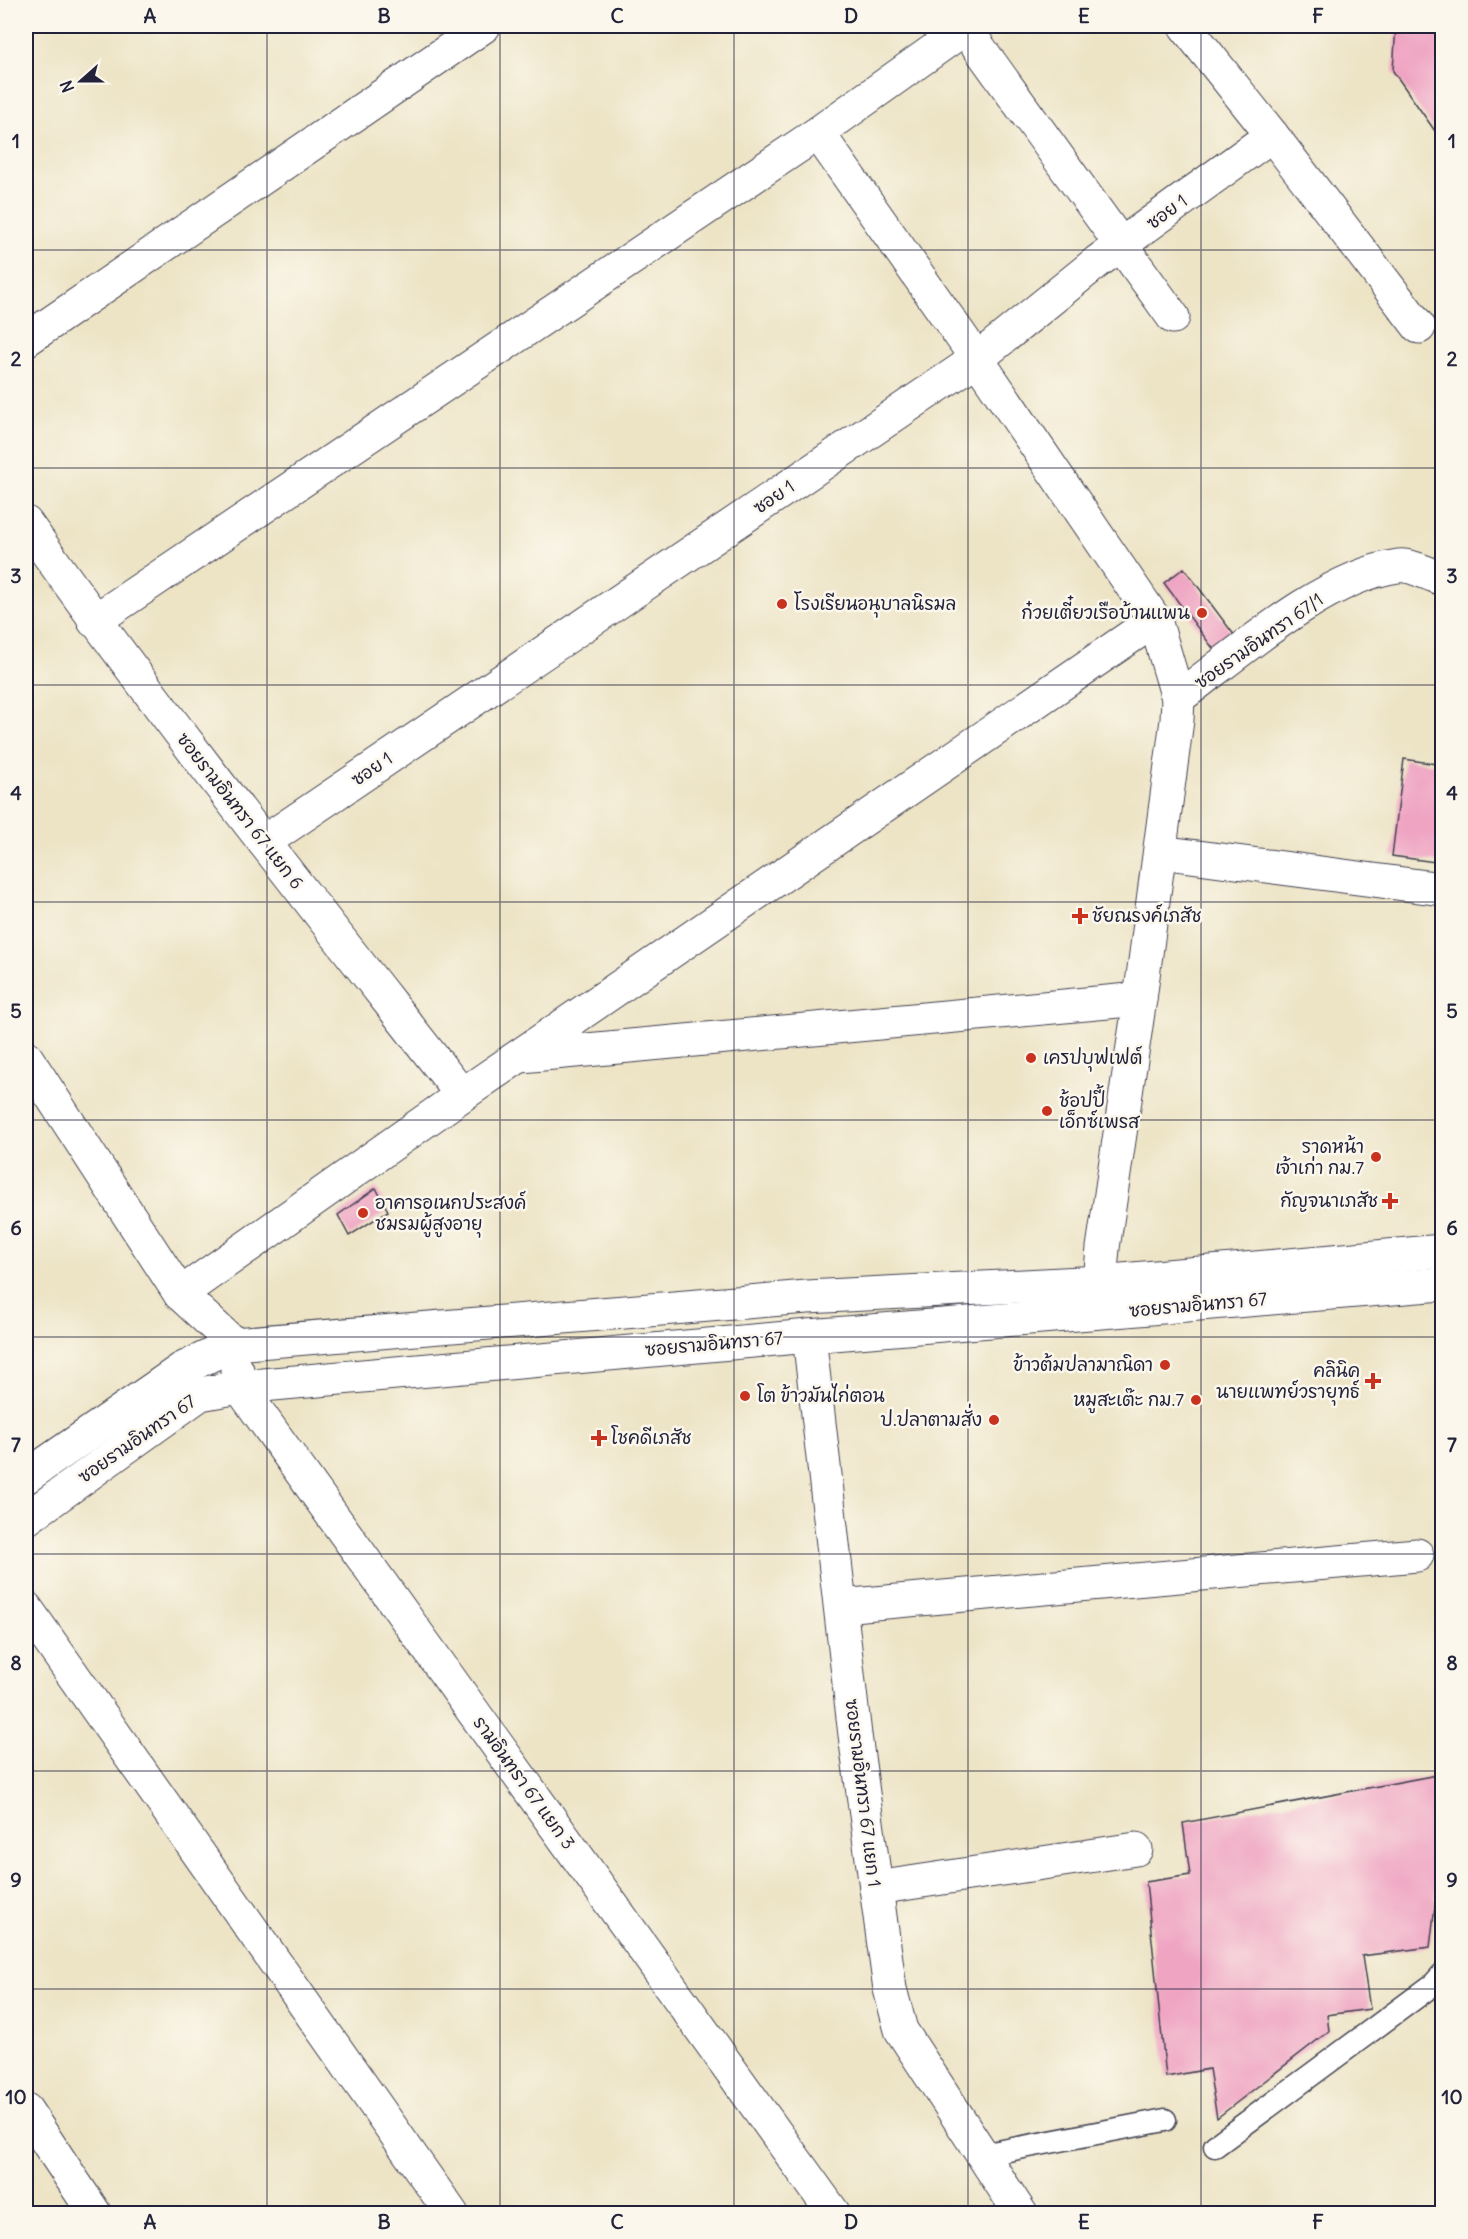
<svg xmlns="http://www.w3.org/2000/svg" width="1468" height="2239" font-family="Delius,'Playpen Sans Thai',sans-serif">
<style>
.building{fill:#efa4c2}
.lines{fill:none;stroke-linecap:round;stroke-linejoin:round}
.service-casing{stroke:#403f50;stroke-width:25}
.minor-casing{stroke:#403f50;stroke-width:35}
.service{stroke:#fff;stroke-width:22}
.minor{stroke:#fff;stroke-width:33}
.grid{fill:none;stroke:#22223b;stroke-width:1.5;stroke-opacity:0.55}
.poi-dot{fill:#c8321e;stroke:#fbf7ec;stroke-width:2}
.labels{text-anchor:middle;stroke-width:5;stroke-linejoin:round;paint-order:stroke}
.street-label{font-size:18px;fill:#22223b;stroke:#fbf7ec}
.poi-label{font-size:18px;fill:#22223b;stroke:#fbf7ec;text-anchor:start}
.neatline{fill:none;stroke:#22223b;stroke-width:2}
.grid-label{font-size:20px;text-anchor:middle;font-weight:bold;fill:#22223b}
</style>
<rect width="100%" height="100%" fill="#fbf7ec"/>
<filter id="ink" filterUnits="userSpaceOnUse"><feTurbulence type="fractalNoise" baseFrequency=".0167" numOctaves="2"/><feDisplacementMap in="SourceGraphic" scale="12" xChannelSelector="R" yChannelSelector="G"/><feConvolveMatrix kernelMatrix="1 2 1 2 8 2 1 2 1" color-interpolation-filters="sRGB"/></filter>
<filter id="wash" filterUnits="userSpaceOnUse"><feTurbulence type="fractalNoise" baseFrequency=".008" numOctaves="4" result="noise"/><feDisplacementMap in="SourceGraphic" scale="24" xChannelSelector="R" yChannelSelector="G"/><feGaussianBlur stdDeviation="1.35" result="paint"/><feColorMatrix in="noise" values="0 0 0 0 0 0 0 0 0 0 0 0 0 0 0 0 0 1.4 0 .05"/><feComposite in="paint" operator="in"/></filter>
<g filter="url(#wash)">
<rect width="100%" height="100%" fill="#ede4c6"/>
<g id="blocks">
<g class="building">
<polygon points="1396,26 1442,26 1442,141 1393,71"/>
<polygon points="1184,568 1241,644 1221,659 1164,583"/>
<polygon points="1404,759 1442,765 1442,863 1392,856"/>
<polygon points="376,1188 388,1211 349,1236 338,1215"/>
<polygon points="1442,1774 1442,1847 1430,1947 1362,1956 1370,2009 1327,2015 1329,2031 1217,2118 1209,2069 1166,2077 1146,1882 1190,1875 1183,1823"/>
</g>
</g>
</g>
<g filter="url(#ink)">
<use href="#blocks" fill-opacity="0" stroke="#403f50" stroke-width="1.5"/>
<g class="lines">
<g class="service-casing">
<g id="service">
<polyline points="1215,2146 1434,1984 1442,1975"/>
<polyline points="982,2155 1165,2120"/>
</g>
</g>
<g class="minor-casing">
<g id="minor">
<polyline points="1185,26 1272,135 1419,327"/>
<polyline points="965,28 1173,317"/>
<polyline points="818,133 977,359 1155,620 1178,698 1177,720 1140,999 1103,1248 1100,1282 1101,1304"/>
<polyline points="26,340 484,26"/>
<path d="M26 523C164 719 314 906 462 1095"/>
<polyline points="94,621 818,133 968,26"/>
<path d="M1178 698C1237 654 1325 576 1398 566 1409 564 1432 575 1442 579"/>
<polyline points="264,842 977,359 1097,262 1272,135"/>
<polyline points="1160,852 1442,889"/>
<polyline points="521,1056 1140,999"/>
<polyline points="26,1057 180,1294 234,1344"/>
<polyline points="180,1294 462,1095 1155,620"/>
<polyline points="809,1336 855,1735 890,1989 901,2030 1021,2214"/>
<polyline points="237,1370 240,1387 834,2214"/>
<polyline points="26,1477 182,1369 234,1344 807,1297 1100,1282 1442,1251"/>
<polyline points="26,1519 200,1394 240,1387 809,1336 1442,1284"/>
<polyline points="841,1606 1417,1555"/>
<polyline points="26,1608 452,2214"/>
<polyline points="876,1888 1136,1849"/>
<polyline points="26,2110 95,2214"/>
</g>
</g>
<use href="#service" class="service"/>
<use href="#minor" class="minor"/>
</g>
</g>
<path class="grid" d="M267 26V2214M500 26V2214M734 26V2214M968 26V2214M1201 26V2214M26 250H1442M26 468H1442M26 685H1442M26 902H1442M26 1120H1442M26 1337H1442M26 1554H1442M26 1771H1442M26 1989H1442"/>
<g class="poi-dot">
<circle cx="782" cy="604" r="6"/>
<circle cx="1202" cy="613" r="6"/>
<path d="M1077 907h6v6h6v6h-6v6h-6v-6h-6v-6h6z"/>
<circle cx="1031" cy="1058" r="6"/>
<circle cx="1047" cy="1111" r="6"/>
<circle cx="1376" cy="1157" r="6"/>
<path d="M1387 1192h6v6h6v6h-6v6h-6v-6h-6v-6h6z"/>
<circle cx="363" cy="1213" r="6"/>
<circle cx="1165" cy="1365" r="6"/>
<path d="M1370 1372h6v6h6v6h-6v6h-6v-6h-6v-6h6z"/>
<circle cx="745" cy="1396" r="6"/>
<circle cx="1196" cy="1400" r="6"/>
<circle cx="994" cy="1420" r="6"/>
<path d="M596 1429h6v6h6v6h-6v6h-6v-6h-6v-6h6z"/>
</g>
<g class="labels">
<g class="street-label">
<text transform="translate(1167 212) rotate(-36)" y="6">ซอย 1</text>
<text transform="translate(774 497) rotate(-34)" y="6">ซอย 1</text>
<text transform="translate(1259 641) rotate(-35)" y="6">ซอยรามอินทรา 67/1</text>
<text transform="translate(372 769) rotate(-34)" y="6">ซอย 1</text>
<text transform="translate(240 811) rotate(52)" y="6">ซอยรามอินทรา 67 แยก 6</text>
<text transform="translate(1198 1305) rotate(-5)" y="6">ซอยรามอินทรา 67</text>
<text transform="translate(714 1344) rotate(-5)" y="6">ซอยรามอินทรา 67</text>
<text transform="translate(137 1439) rotate(-35)" y="6">ซอยรามอินทรา 67</text>
<text transform="translate(524 1783) rotate(54)" y="6">รามอินทรา 67 แยก 3</text>
<text transform="translate(863 1793) rotate(83)" y="6">ซอยรามอินทรา 67 แยก 1</text>
</g>
<g class="poi-label">
<text x="794" y="610">โรงเรียนอนุบาลนิรมล</text>
<text x="1190" y="619" text-anchor="end">ก๋วยเตี๋ยวเรือบ้านแพน</text>
<text x="1092" y="922">ชัยณรงค์เภสัช</text>
<text x="1043" y="1064">เครปบุฟเฟต์</text>
<text x="1059" y="1107">ช้อปปี้<tspan x="1059" dy="21">เอ็กซ์เพรส</tspan></text>
<text x="1364" y="1153" text-anchor="end">ราดหน้า<tspan x="1364" dy="21">เจ้าเก่า กม.7</tspan></text>
<text x="1378" y="1207" text-anchor="end">กัญจนาเภสัช</text>
<text x="375" y="1209">อาคารอเนกประสงค์<tspan x="375" dy="21">ชมรมผู้สูงอายุ</tspan></text>
<text x="1153" y="1371" text-anchor="end">ข้าวต้มปลามาณิดา</text>
<text x="1360" y="1377" text-anchor="end">คลินิค<tspan x="1360" dy="21">นายแพทย์วรายุทธ์</tspan></text>
<text x="757" y="1402">โต ข้าวมันไก่ตอน</text>
<text x="1184" y="1406" text-anchor="end">หมูสะเต๊ะ กม.7</text>
<text x="982" y="1426" text-anchor="end">ป.ปลาตามสั่ง</text>
<text x="611" y="1444">โชคดีเภสัช</text>
</g>
</g>
<rect width="1468" height="2239" fill="none" stroke="#fbf7ec" stroke-width="66"/>
<g transform="translate(81 81) rotate(249)" stroke="#fbf7ec" stroke-width="4.5" paint-order="stroke">
<path d="M0-4.5L10 22L0 15L-10 22Z" fill="#22223b"/>
<text y="-9" font-size="16" font-weight="bold" text-anchor="middle" fill="#22223b">N</text>
</g>
<rect x="33" y="33" width="1402" height="2173" class="neatline"/>
<g class="grid-label">
<text x="150" y="23">A</text>
<text x="384" y="23">B</text>
<text x="617" y="23">C</text>
<text x="851" y="23">D</text>
<text x="1084" y="23">E</text>
<text x="1318" y="23">F</text>
<text x="16" y="148">1</text>
<text x="1452" y="148">1</text>
<text x="16" y="366">2</text>
<text x="1452" y="366">2</text>
<text x="16" y="583">3</text>
<text x="1452" y="583">3</text>
<text x="16" y="800">4</text>
<text x="1452" y="800">4</text>
<text x="16" y="1018">5</text>
<text x="1452" y="1018">5</text>
<text x="16" y="1235">6</text>
<text x="1452" y="1235">6</text>
<text x="16" y="1452">7</text>
<text x="1452" y="1452">7</text>
<text x="16" y="1670">8</text>
<text x="1452" y="1670">8</text>
<text x="16" y="1887">9</text>
<text x="1452" y="1887">9</text>
<text x="16" y="2104">10</text>
<text x="1452" y="2104">10</text>
<text x="150" y="2229">A</text>
<text x="384" y="2229">B</text>
<text x="617" y="2229">C</text>
<text x="851" y="2229">D</text>
<text x="1084" y="2229">E</text>
<text x="1318" y="2229">F</text>
</g>
</svg>
